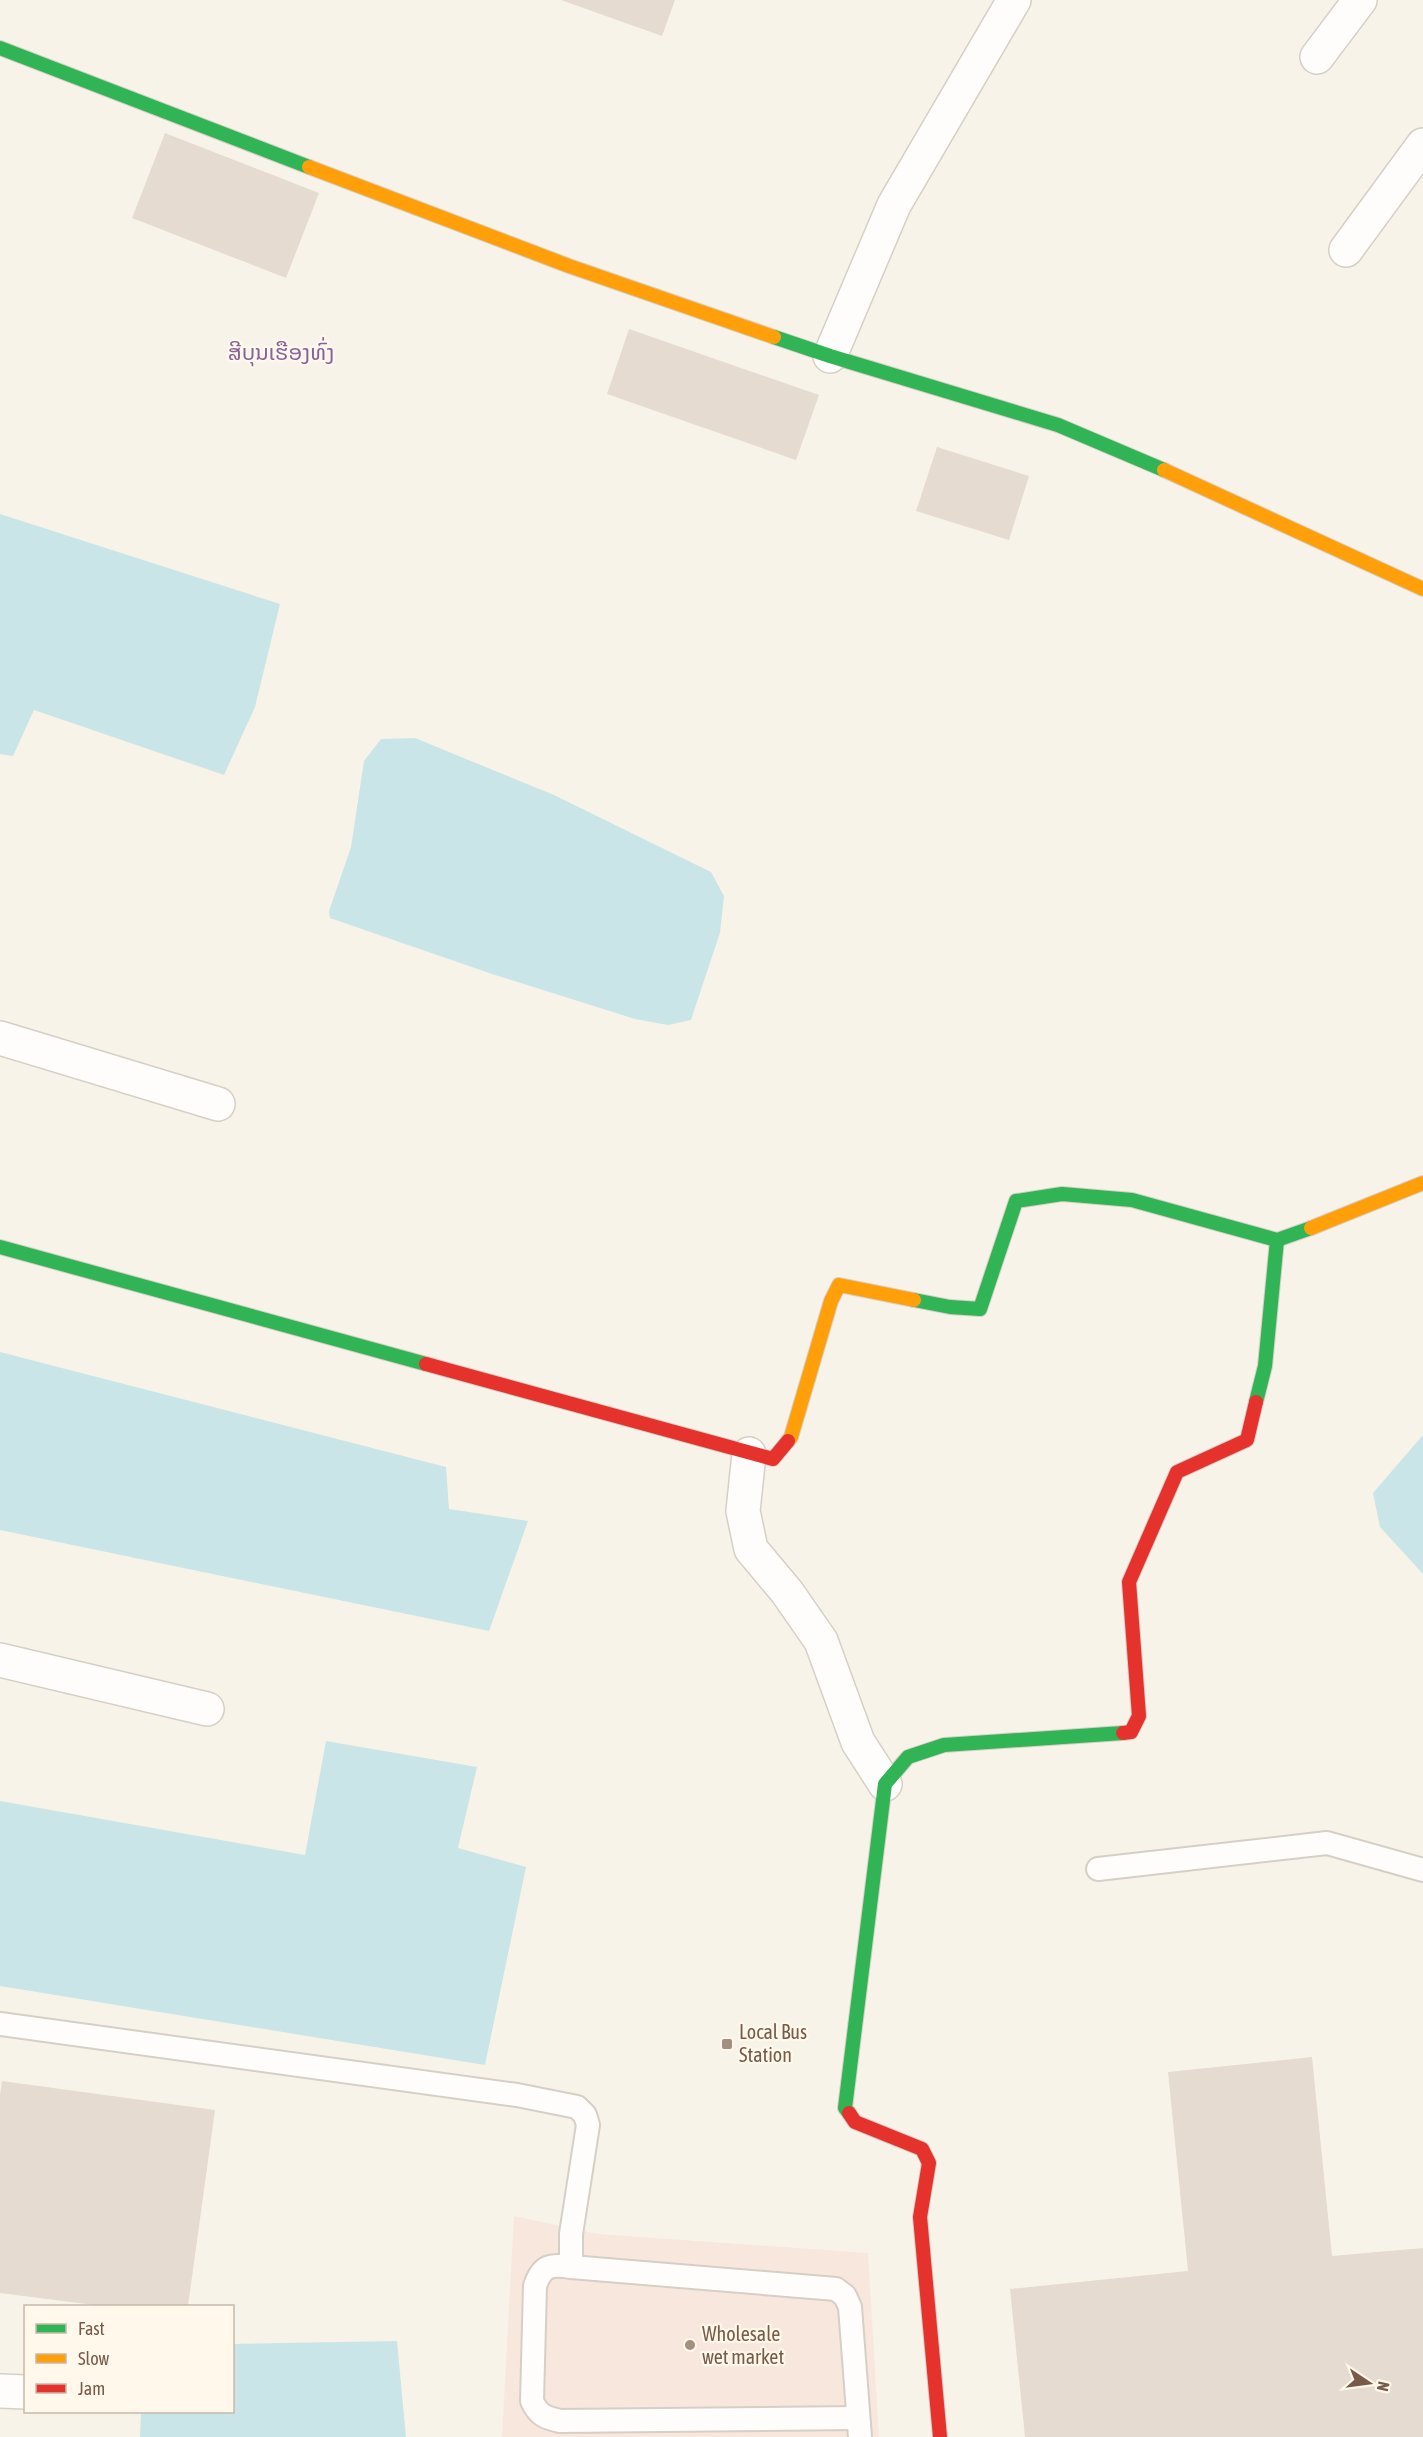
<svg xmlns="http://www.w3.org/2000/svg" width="1423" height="2437" font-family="'Asap Condensed','Noto Sans Lao',sans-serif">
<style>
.commercial{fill:#f8e7dc}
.water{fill:#cae5e8}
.building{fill:#e5dbd0}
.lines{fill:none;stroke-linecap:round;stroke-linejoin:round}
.lane-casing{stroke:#d6cfc6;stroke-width:26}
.street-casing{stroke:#d6cfc6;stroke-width:36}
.fast-casing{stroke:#d7cfc6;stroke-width:16}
.slow-casing{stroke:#d7cfc6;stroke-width:16}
.jam-casing{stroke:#d7cfc6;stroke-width:16}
.lane{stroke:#fefdfc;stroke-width:22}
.street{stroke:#fefdfc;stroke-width:33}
.fast{stroke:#30b455;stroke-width:14}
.slow{stroke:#ff9f0a;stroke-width:14}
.jam{stroke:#e5322d;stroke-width:14}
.poi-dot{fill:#a49080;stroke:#fff8eb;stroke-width:2}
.labels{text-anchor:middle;stroke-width:4.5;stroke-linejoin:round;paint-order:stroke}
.poi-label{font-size:20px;fill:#775a47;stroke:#fff8eb;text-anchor:start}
.quarter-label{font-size:22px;fill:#8a629b;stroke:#fff8eb}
</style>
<rect width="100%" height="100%" fill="#f8f3e9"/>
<polygon class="commercial" points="514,2216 598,2234 868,2253 879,2437 502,2437"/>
<g class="water">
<polygon points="0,514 280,604 255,707 224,775 34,710 13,756 0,754"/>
<polygon points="415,738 554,795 711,872 724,896 720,933 691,1020 668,1025 635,1019 492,974 330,918 329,911 351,847 364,761 381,739"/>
<polygon points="0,1352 446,1467 449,1509 528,1521 489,1631 0,1530"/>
<polygon points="1423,1435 1423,1574 1380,1527 1373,1493"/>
<polygon points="326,1741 477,1767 458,1848 526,1867 485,2065 0,1986 0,1801 305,1855"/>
<polygon points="397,2341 406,2437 140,2437 141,2412 232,2412 233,2344"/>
</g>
<g class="building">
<polygon points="561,0 675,0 662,36"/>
<polygon points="165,133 319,193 286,278 132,218"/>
<polygon points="629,329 819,395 796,460 607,394"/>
<polygon points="937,447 1029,476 1009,540 916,511"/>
<polygon points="1312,2057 1332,2256 1423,2248 1423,2437 1025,2437 1010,2289 1188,2271 1168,2072"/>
<polygon points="2,2081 215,2110 188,2306 102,2306 0,2293 0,2095"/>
</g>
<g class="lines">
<g class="lane-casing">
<g id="lane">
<polyline points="1098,1869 1327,1843 1423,1870"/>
<polyline points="0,2024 517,2095 577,2107 585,2115 588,2125 571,2234 571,2267 836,2289 845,2296 850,2307 860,2437"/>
<path d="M571 2267C551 2264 542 2265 535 2286L532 2401C538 2415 546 2418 560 2421L858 2418"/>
</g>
</g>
<g class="street-casing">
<g id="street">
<polyline points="1317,57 1360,0"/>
<polyline points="1346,250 1423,145"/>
<polyline points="830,356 894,205 1014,0"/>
<polyline points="0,1038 218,1104"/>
<polyline points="749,1454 743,1511 751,1549 787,1592 821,1641 858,1742 885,1784"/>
<polyline points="0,1660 207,1709"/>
<polyline points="0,2391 26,2392"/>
</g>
</g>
<g class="fast-casing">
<g id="fast">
<polyline points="0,48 309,167"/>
<polyline points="774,337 830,356 1058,425 1164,470"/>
<polyline points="0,1247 426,1364"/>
<polyline points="914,1300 950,1307 980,1309 1016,1201 1062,1194 1132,1200 1277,1240 1311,1228"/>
<polyline points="1256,1402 1265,1366 1277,1240"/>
<polyline points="849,2113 845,2108 885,1784 908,1757 944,1745 1123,1733"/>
</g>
</g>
<g class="slow-casing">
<g id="slow">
<polyline points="309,167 569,266 774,337"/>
<polyline points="1164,470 1423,589"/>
<polyline points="1311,1228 1423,1183"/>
<polyline points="788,1441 791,1437 831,1301 839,1285 914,1300"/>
</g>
</g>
<g class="jam-casing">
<g id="jam">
<polyline points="426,1364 773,1459 788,1441"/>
<polyline points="1123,1733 1131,1732 1139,1716 1129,1582 1177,1472 1247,1440 1256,1402"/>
<polyline points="849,2113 855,2122 922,2149 929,2163 920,2217 940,2437"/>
</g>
</g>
<use href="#lane" class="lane"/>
<use href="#street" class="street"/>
<use href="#fast" class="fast"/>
<use href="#slow" class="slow"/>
<use href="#jam" class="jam"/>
</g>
<g class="poi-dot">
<rect x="721" y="2038" width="12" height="12" rx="3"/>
<circle cx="690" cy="2345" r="6"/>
</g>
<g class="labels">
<g class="poi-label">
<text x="739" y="2039">Local Bus<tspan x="739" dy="23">Station</tspan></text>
<text x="702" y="2341">Wholesale<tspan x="702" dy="23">wet market</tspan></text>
</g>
<g class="quarter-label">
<text x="281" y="360">ສີບຸນເຮືອງທົ່ງ</text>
</g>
</g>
<rect x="24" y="2305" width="210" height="108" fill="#fff8eb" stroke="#c9b9a9" stroke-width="1.5"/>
<rect x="36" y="2324" width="30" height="9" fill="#30b455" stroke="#c9b9a9" stroke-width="1.5"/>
<text x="78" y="2335" font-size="18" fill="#775a47">Fast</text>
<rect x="36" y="2354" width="30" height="9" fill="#ff9f0a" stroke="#c9b9a9" stroke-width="1.5"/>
<text x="78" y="2365" font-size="18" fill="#775a47">Slow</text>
<rect x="36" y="2384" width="30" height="9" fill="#e5322d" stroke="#c9b9a9" stroke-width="1.5"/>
<text x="78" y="2395" font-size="18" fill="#775a47">Jam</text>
<g transform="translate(1369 2383) rotate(103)" stroke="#fff8eb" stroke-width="4.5" paint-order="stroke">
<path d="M0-4.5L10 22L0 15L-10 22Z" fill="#775a47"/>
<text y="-9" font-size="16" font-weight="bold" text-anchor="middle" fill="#775a47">N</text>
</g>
</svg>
